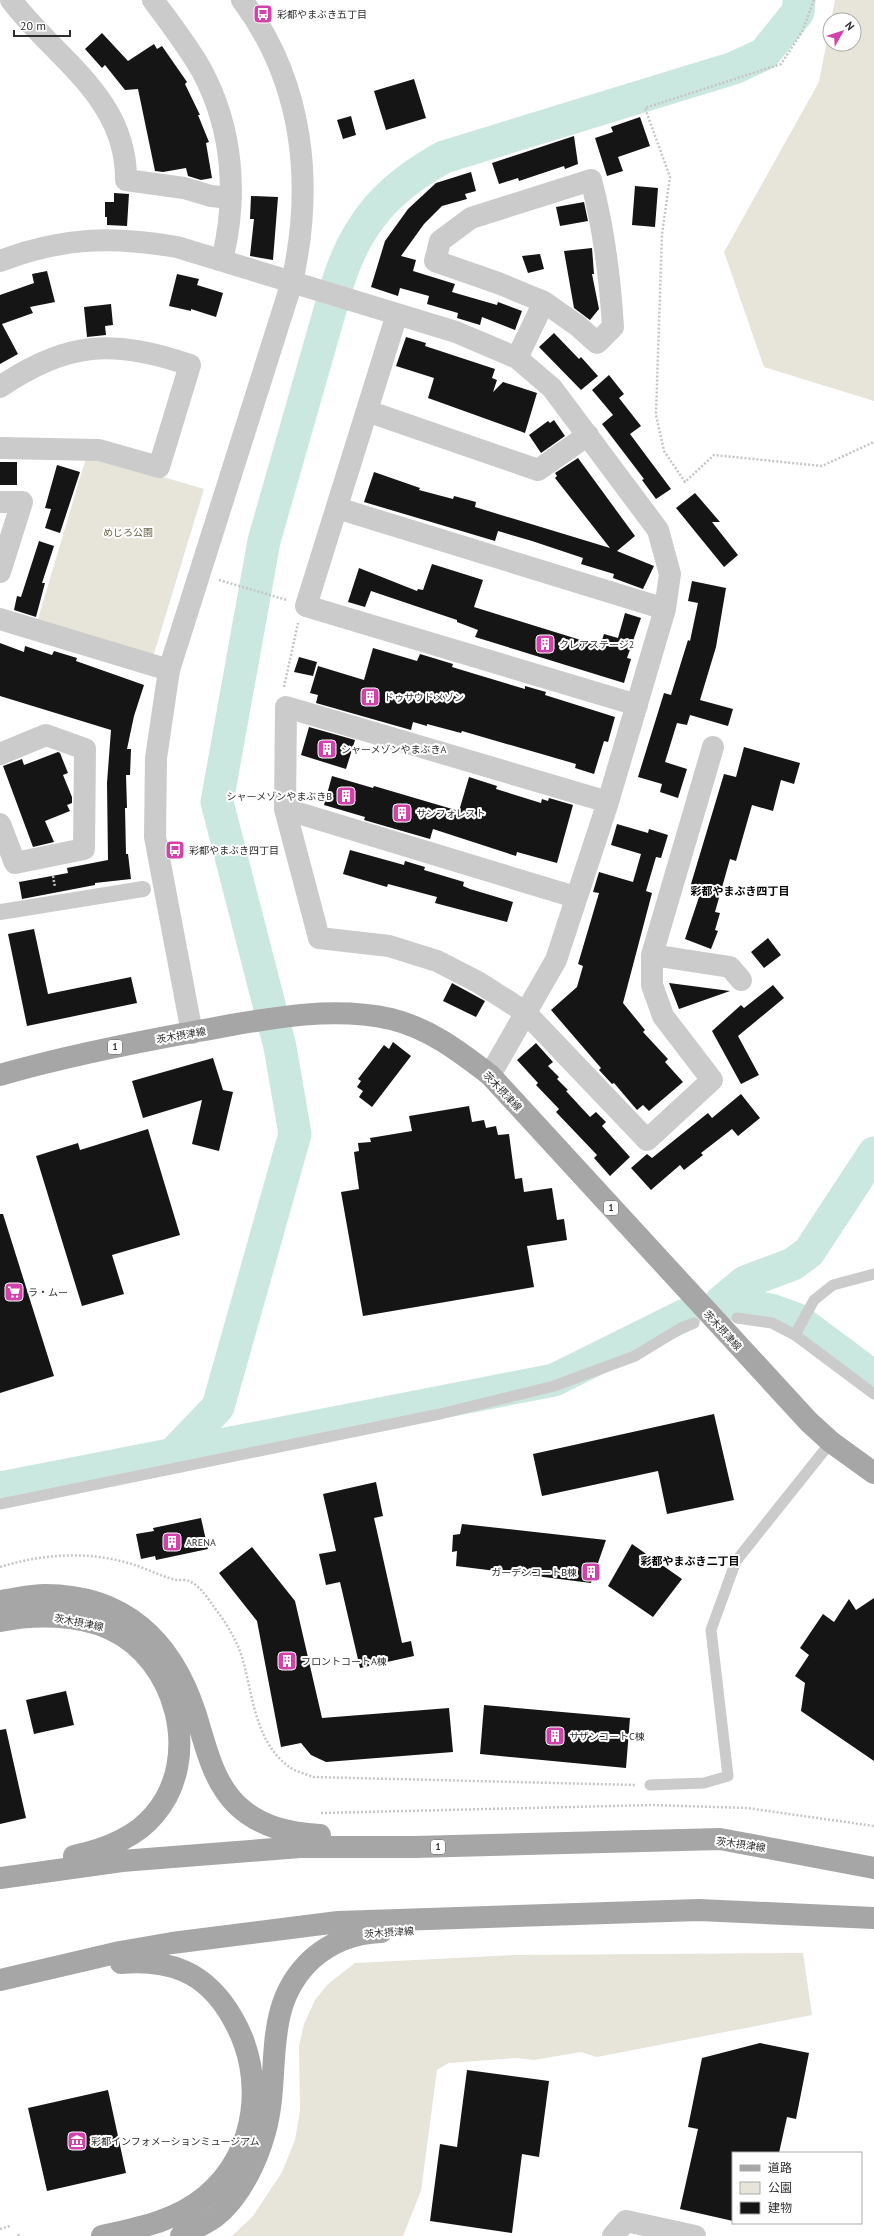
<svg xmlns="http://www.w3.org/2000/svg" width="874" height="2236" font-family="'PT Sans','Noto Sans JP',sans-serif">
	<rect width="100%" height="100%" fill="#fff"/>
	<path fill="#e7e4da" d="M835 0H874V401L764 367 724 252 819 82 830 25V44H854V20H831Z
		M86 458H99L204 489 153 657 37 622Z
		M803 1953 812 2015 597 2057 581 2052 534 2060 516 2058 449 2063 437 2070 421 2191 403 2236H232L253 2216 282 2172 295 2140 300 2111 299 2046 304 2024 315 2000 328 1984 355 1963 514 1955Z"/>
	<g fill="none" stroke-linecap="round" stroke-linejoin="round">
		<path stroke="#cbe8e0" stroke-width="33" d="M721 1302 745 1282 793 1264 809 1252 874 1153
			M721 1302 771 1310 796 1319 874 1377
			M173 1454 218 1407 295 1134 280 1047 217 802 264 541 338 282C357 222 389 187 444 157L734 68 764 54 798 12 799 0
			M0 1488 554 1380 685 1315"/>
	</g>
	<path fill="#151515" d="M102 33 128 61 154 44 157 49 162 46 187 82 185 84 200 115H198L209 142 206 143 212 178 201 180 188 176 186 168 163 172 155 171 138 89 125 90 105 65 102 68 85 49Z
		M414 79 426 118 386 130 374 91Z
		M351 116 356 135 343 139 337 120Z
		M640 117 650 146 618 157 623 171 607 176 595 138 613 132 611 127Z
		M574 136 578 164 565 169 564 166 519 181 518 178 499 184 492 163Z
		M471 172 476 191 465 194 467 199 442 206 424 224 401 256 416 260 413 271 455 284 452 292 497 305 498 302 522 311 515 330 482 317 480 325 457 318 458 313 427 304 429 296 400 288 398 296 371 287 385 241 408 209 436 183Z
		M635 186 658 188 655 227 632 225Z
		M114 193 129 194 127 226 107 225V217H105V202H114Z
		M251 196 278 197 273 260 250 256 254 219H250Z
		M584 202 588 221 560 226 556 207Z
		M592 248 594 274H592L599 309 590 320 574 308 564 251Z
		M540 254 544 269 528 273 522 256Z
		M47 271 55 302 30 307 33 313 2 324 18 354 0 364V295L34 283 32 274Z
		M177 274 199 279 197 285 223 293 216 317 191 309V311L169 306Z
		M111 304 113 325 105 326 106 335 87 337 84 307Z
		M554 333 579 359 581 357 598 376 581 390 539 347Z
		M406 337 426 343 425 346 495 369 492 378 497 380 493 392 503 382 537 393 525 433 428 398 434 378 396 366Z
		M609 375 624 394 619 398 641 426 630 434 671 489 656 499 642 480 644 479 602 424 613 415 592 390Z
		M554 420 565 436 541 453 529 435 548 421 550 423Z
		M578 458 635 536 617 551 654 566 643 589 613 578 614 574 581 564 583 558 532 541 498 531 495 541 364 502 374 472 420 488 419 490 453 499 454 496 476 502 475 507 610 548 555 478 557 476 555 473Z
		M0 462H17V485H0Z
		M57 465 80 472 60 533 45 528 51 509 45 508Z
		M695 493 720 522H712L738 555 724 567 676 508Z
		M39 541 54 546 42 583H45L36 617 14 610 17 596 21 597Z
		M432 564 483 580 474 607 600 646 604 634 618 638 625 613 641 618 627 658 631 659 624 683 475 637 478 630 457 622V620L371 591 365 607 348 602 359 568 417 591 418 589 423 590Z
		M692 581 726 588 716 647 700 700 733 709 728 726 690 715 687 725 677 723 665 762 687 769 678 798 660 792 662 784 638 777 664 693 671 695 688 640 690 641 698 603 688 601Z
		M0 643 24 652 25 646 52 655 54 651 77 658 76 661 144 685 134 716 127 749H131L130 775H126L127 808H125L126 854H128L131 879 95 883V885L22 899 19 882 68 873 67 868 108 860 107 783 111 730 0 696Z
		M373 648 417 661 420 654 453 664 452 667 475 674 525 689V686L546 692 545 695 615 717 608 742 604 741 594 774 575 768 576 764 462 731 461 733 427 724V726L413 722 411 730 316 703 318 695 310 693 318 666 364 680Z
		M299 657 317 662 313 676 294 672Z
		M309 727 355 740 346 769 301 755Z
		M744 747 800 763 794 784 781 780 773 811 752 805 736 861 730 859 715 912 720 913 715 930 718 931 711 949 685 939 702 888 691 884 724 774 736 777Z
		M58 752 60 753 68 773 63 775 72 797V803L67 805 70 811 45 821 54 842 33 847 3 766 22 759 24 765Z
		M332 776 373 788 374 786 459 811 469 777 497 786 496 789 541 803 542 799 548 801 549 798 573 805 557 863 517 852 516 856 433 829 430 839 364 820 365 817 324 805Z
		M617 824 648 833 649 829 668 835 661 858 656 857 646 891 652 893 623 1003 645 1030 643 1032 668 1059 665 1062 683 1082 649 1111 643 1105 637 1110 614 1083 612 1084 599 1070 601 1068 551 1010 577 987 583 966 578 964 599 893 593 892 599 872 633 882 641 854 611 845Z
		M350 850 404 865 405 861 425 867 424 870 464 882 463 886 470 889 513 902 507 922 435 903 437 897 388 884 387 887 343 874Z
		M34 929 48 994 131 977 137 1003 27 1026 8 934Z
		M768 938 781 955 764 968 751 952Z
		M452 983 485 1001 476 1017 443 1001Z
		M669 983 730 991 679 1009Z
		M773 985 784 998 738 1036 759 1075 741 1084 712 1031 741 1005 744 1008Z
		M393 1042 411 1056 372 1107 359 1097 363 1091 357 1087 361 1081 358 1079 384 1045 389 1049Z
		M536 1043 553 1062 548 1066 559 1077 557 1079 568 1090 566 1091 590 1117 596 1112 606 1122 602 1126 630 1157 610 1176 594 1158 597 1155 556 1112 559 1109 536 1085 538 1083 517 1060Z
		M213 1058 223 1090 233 1092 219 1151 192 1144 202 1100 143 1118 132 1081Z
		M741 1094 760 1118 738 1136 732 1129 701 1153 703 1155 684 1170 680 1165 651 1190 631 1168 647 1154 652 1158 708 1113 712 1118Z
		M469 1106 472 1122 484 1120 486 1128 496 1126 498 1135 509 1134 515 1179 522 1178 524 1192 552 1188 557 1220 564 1219 567 1240 527 1246 534 1287 363 1316 341 1192 359 1189 354 1152 359 1151 358 1143 371 1142 370 1138 412 1131 409 1116Z
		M148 1129 180 1235 112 1255 124 1294 82 1306 36 1156 78 1143 80 1150Z
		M0 1214H3L54 1376 0 1393Z
		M714 1414 734 1500 667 1514 658 1471 542 1496 533 1454Z
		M376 1482 383 1516 374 1518 402 1643 411 1641 414 1656 360 1668 340 1582 326 1585 319 1554 336 1551 323 1494Z
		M201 1518 208 1549 156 1560 155 1556 141 1559 136 1534 154 1531 153 1528Z
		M462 1524 606 1540 591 1583 456 1566 457 1551 452 1552 453 1535 460 1534Z
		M632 1544 682 1579 653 1617 608 1586Z
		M252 1547 295 1601 322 1718 449 1708 453 1752 326 1762 311 1755 301 1743 281 1747 257 1621 219 1573Z
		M874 1598V1761L801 1711 805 1683 795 1676 809 1655 800 1648 823 1614 834 1622 849 1599 856 1610Z
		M66 1691 74 1725 34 1734 26 1700Z
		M484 1705 630 1718 626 1768 480 1754Z
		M6 1729 26 1818 0 1824V1730Z
		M760 2043 809 2053 796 2119 787 2117 779 2153H733V2221L680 2209 698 2129 688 2127 702 2058Z
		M467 2070 549 2081 539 2157 522 2154 512 2233 430 2221 440 2144 457 2147Z
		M108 2090 126 2173 47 2191 28 2108Z"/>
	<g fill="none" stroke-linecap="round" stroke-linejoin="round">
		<path stroke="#c5c5c5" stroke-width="2.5" stroke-dasharray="2 2" stroke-linecap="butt" d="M814 0 802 32 781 64 645 108 670 177 662 234 656 415 664 451 685 482 714 455 822 466 874 442
			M219 580 287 600
			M284 687 298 623
			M53 876 55 887
			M0 1567C49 1552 100 1550 148 1570 158 1574 167 1578 177 1580 181 1580 186 1580 189 1581 199 1585 208 1598 214 1607 226 1623 236 1638 242 1657 253 1695 255 1744 291 1768 297 1772 306 1774 313 1777L636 1785
			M321 1813 653 1805 747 1808 874 1826
			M0 2229 10 2226
			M18 2234 19 2236"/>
		<path stroke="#cbcbcb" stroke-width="11" d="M737 1318 772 1323 795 1335 874 1394
			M795 1335 814 1300 833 1285 874 1274
			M0 1504 440 1414 554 1386 635 1356 681 1328 694 1323
			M650 1785 704 1783 728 1776 711 1630 736 1561 831 1442"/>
		<path stroke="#cbcbcb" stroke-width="16" d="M0 912 143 889"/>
		<path stroke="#cbcbcb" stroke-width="22" d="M11 0C56 59 127 98 126 180L184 188 211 196 231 198
			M153 0C170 23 188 46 202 71 233 129 238 197 222 260
			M0 261C62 237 113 236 177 247L456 332 517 358 552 388 658 530 670 574 665 609 608 802 556 960 490 1075
			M397 314 306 606 637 705
			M517 358 544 302 498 283 435 261 440 241 471 218 591 180C604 229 610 277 613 327L597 343 578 326 544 302
			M0 387C67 341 114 339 190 365L159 467 99 450 0 448
			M367 411 538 470 588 435
			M0 502H22L0 572
			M337 508 665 609
			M0 619 169 670
			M0 754 46 735 85 749 84 849 15 863 0 824
			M608 802 286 707 285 809 319 938 389 946 437 961 478 982 525 1012 647 1140 712 1080 663 1016 652 985V955L713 747
			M285 809 575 897
			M652 955 730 967 741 980"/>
		<path stroke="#cbcbcb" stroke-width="22" d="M192 1033 155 837 156 758 169 670 292 282C314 184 304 83 242 0
			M613 2236 626 2221 695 2236"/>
		<path stroke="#a6a6a6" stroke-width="22" d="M0 1075C65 1056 132 1043 198 1031 261 1020 327 1005 391 1019 429 1028 460 1052 490 1075L809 1422 831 1442 874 1473
			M0 1601C15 1599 30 1595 45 1595 124 1595 171 1640 195 1712 205 1743 212 1781 237 1805 260 1827 288 1833 320 1835
			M0 1621C34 1614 78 1614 110 1629 177 1659 203 1759 154 1815 135 1838 102 1850 74 1856
			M0 1878 122 1861 300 1847H415L720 1839 874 1868
			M0 1980 120 1952 172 1943 338 1922 699 1910 874 1918
			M102 2236C139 2228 176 2221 206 2196 258 2152 266 2076 233 2019 222 1999 205 1980 184 1971 163 1962 143 1961 121 1963
			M181 2236C192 2230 205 2224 215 2217 240 2198 257 2161 265 2132 282 2071 260 2007 312 1959 331 1942 356 1933 381 1932"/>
	</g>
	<defs>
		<symbol id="bus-square" viewBox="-11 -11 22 22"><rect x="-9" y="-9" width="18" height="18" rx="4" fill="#d342ac" stroke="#fff"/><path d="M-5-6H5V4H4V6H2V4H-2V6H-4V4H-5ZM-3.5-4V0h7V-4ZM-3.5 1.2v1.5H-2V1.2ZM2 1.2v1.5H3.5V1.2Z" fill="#fff"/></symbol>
		<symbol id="building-square" viewBox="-11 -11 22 22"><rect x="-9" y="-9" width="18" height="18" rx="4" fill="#d342ac" stroke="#fff"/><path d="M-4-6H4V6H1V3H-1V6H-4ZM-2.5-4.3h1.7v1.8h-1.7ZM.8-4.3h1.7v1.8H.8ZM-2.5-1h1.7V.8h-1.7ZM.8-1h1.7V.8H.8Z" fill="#fff"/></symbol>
		<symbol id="supermarket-square" viewBox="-11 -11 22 22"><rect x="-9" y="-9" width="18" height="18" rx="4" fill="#d342ac" stroke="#fff"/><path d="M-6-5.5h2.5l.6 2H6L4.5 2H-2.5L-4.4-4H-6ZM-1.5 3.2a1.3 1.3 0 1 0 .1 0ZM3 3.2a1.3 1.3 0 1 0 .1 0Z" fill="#fff"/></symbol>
		<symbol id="museum-square" viewBox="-11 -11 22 22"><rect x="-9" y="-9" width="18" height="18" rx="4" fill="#d342ac" stroke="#fff"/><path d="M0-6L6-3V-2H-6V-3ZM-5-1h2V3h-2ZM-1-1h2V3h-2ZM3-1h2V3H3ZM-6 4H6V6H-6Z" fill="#fff"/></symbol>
	</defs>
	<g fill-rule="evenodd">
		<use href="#bus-square" x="252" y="3" width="22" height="22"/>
		<use href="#building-square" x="534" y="633" width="22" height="22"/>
		<use href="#building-square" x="359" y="686" width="22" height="22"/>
		<use href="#building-square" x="316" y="738" width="22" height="22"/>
		<use href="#building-square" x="335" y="785" width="22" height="22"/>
		<use href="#building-square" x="391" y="802" width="22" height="22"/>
		<use href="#bus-square" x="164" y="839" width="22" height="22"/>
		<use href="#supermarket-square" x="3" y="1281" width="22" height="22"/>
		<use href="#building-square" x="161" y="1531" width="22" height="22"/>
		<use href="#building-square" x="580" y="1561" width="22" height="22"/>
		<use href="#building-square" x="276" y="1650" width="22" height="22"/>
		<use href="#building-square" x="544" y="1725" width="22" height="22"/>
		<use href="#museum-square" x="66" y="2130" width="22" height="22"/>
	</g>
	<g text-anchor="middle" stroke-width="4" stroke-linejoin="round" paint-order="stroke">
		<g fill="#fff" stroke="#6d6d6d" stroke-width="1">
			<rect x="108" y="1040" width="14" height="14" rx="3"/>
			<rect x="604" y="1201" width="14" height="14" rx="3"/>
			<rect x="431" y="1840" width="14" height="14" rx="3"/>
		</g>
		<g font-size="9" font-weight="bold" fill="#2e2e2e">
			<text x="115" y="1050">1</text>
			<text x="611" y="1211">1</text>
			<text x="438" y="1850">1</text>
		</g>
		<g font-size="10" fill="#2e2e2e" stroke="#fff" text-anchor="start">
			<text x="277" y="18">彩都やまぶき五丁目</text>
			<text x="559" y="648">クレアステージ2</text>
			<text x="384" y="701">ドゥサウドメゾン</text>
			<text x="341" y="753">シャーメゾンやまぶきA</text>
			<text x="332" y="800" text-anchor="end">シャーメゾンやまぶきB</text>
			<text x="416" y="817">サンフォレスト</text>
			<text x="189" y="854">彩都やまぶき四丁目</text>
			<text x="28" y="1296">ラ・ムー</text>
			<text x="186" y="1546">ARENA</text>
			<text x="577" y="1576" text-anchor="end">ガーデンコートB棟</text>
			<text x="301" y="1665">フロントコートA棟</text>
			<text x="569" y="1740">サザンコートC棟</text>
			<text x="91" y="2145">彩都インフォメーションミュージアム</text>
		</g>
		<g font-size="10" fill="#656040" stroke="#fff">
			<text x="128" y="536">めじろ公園</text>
		</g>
		<g font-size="10" fill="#2e2e2e" stroke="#fff">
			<text transform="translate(181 1035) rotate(-10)" y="4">茨木摂津線</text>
			<text transform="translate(503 1091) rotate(46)" y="4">茨木摂津線</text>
			<text transform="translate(723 1330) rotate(47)" y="4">茨木摂津線</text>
			<text transform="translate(79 1622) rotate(11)" y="4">茨木摂津線</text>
			<text transform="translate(741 1844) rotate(8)" y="4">茨木摂津線</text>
			<text transform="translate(389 1932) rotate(-4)" y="4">茨木摂津線</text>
		</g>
		<g font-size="11" font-weight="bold" fill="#000" stroke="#fff">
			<text x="740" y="895">彩都やまぶき四丁目</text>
			<text x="690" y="1565">彩都やまぶき二丁目</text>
		</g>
	</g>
	<rect x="732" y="2152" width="130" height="72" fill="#ffffff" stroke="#ababab"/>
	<rect x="740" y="2165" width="20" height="6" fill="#a6a6a6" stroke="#ababab"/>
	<text x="768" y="2172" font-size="12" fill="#2e2e2e">道路</text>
	<rect x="740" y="2182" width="20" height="12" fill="#e7e4da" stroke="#ababab"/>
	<text x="768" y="2192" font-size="12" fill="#2e2e2e">公園</text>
	<rect x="740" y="2202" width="20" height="12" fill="#151515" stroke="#ababab"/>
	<text x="768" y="2212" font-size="12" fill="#2e2e2e">建物</text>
	<g transform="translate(842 32) rotate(51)"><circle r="19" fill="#ffffff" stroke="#ababab"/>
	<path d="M0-3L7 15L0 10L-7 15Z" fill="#d342ac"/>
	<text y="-6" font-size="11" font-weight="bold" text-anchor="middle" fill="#2e2e2e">N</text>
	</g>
	<path d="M14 30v6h56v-6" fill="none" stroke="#2e2e2e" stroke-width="2"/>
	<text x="20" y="30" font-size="12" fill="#2e2e2e" stroke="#ffffff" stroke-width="3" paint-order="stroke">20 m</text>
</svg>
